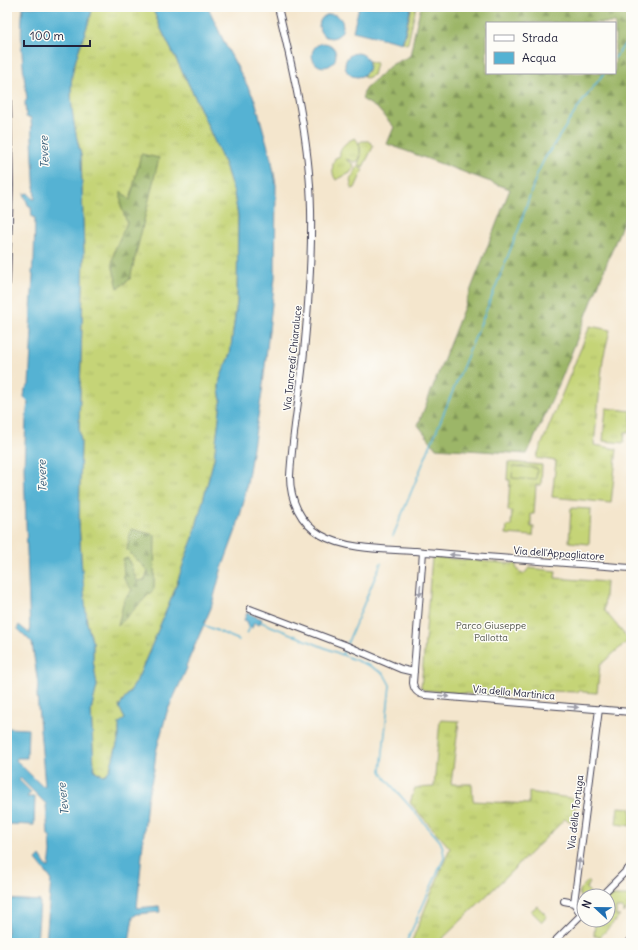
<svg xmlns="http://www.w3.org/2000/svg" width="638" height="950" font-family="Delius,sans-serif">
	<defs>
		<pattern id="grass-tufts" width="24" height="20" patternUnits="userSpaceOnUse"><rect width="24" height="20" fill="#c5d477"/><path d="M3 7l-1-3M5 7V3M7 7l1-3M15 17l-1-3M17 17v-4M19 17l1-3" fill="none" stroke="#a9b668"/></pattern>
		<pattern id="forest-firs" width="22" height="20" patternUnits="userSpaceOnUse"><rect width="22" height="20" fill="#9cb668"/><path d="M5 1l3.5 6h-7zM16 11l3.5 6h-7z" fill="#7f9457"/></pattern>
	</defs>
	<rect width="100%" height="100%" fill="#fdfcf7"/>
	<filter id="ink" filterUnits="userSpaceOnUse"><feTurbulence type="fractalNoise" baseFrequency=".025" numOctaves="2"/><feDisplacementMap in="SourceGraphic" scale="8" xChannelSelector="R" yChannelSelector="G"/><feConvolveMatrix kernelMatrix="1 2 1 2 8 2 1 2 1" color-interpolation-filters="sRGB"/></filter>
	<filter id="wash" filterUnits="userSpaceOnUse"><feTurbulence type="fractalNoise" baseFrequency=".012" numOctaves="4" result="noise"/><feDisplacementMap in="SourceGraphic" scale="16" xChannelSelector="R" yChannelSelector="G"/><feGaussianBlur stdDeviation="0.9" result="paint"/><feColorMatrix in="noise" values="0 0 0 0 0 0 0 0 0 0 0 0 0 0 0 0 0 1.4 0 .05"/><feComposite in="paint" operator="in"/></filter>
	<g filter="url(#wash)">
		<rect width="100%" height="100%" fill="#f4e6cd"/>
		<path fill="url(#grass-tufts)" stroke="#747b59" d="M93 7H152L161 29 195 97 225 165 234 193 238 216 237 302 230 354 220 379 219 388 221 402 214 459 193 538 186 556 174 592 141 671 135 684 119 706 125 719 119 728V737L110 770 106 774 103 775 95 771 94 767 91 710 97 686 93 660V642L92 641 87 623 83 591 79 521 81 442 79 427 84 254 81 155C74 130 67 91 74 66 79 46 88 27 93 7Z
			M412 7H416L408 43 407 44 403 43Z
			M369 61 376 63V64L373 75 367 78 363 77 368 70Z
			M355 138C361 144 361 152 359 160L355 162 346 159 353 164 354 167 350 173 336 180C331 173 332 165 335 158L340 156C338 148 347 141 355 138Z
			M369 141 373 145V147L363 167 358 164 361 156 359 143 362 141Z
			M358 166 363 170 355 188 352 189 350 180Z
			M590 326 610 330 603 359 594 445 617 449 611 503 552 497 556 461 536 458Z
			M606 408 631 411V432H625L624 443 603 441Z
			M508 462 542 465 541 485H536L534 514H531V527H534L533 536 506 534 507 526H511L512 511H508L510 480H507Z
			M571 508 591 509 589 544 569 542Z
			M432 557 516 564V567L521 574 525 573 529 568 556 571 555 578 606 582 604 610 629 640 600 665 597 693 583 692 580 690 577 692 547 691 546 697 516 695 515 693 512 692 508 694H505L504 697 424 690 421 688Z
			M440 720 459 721 451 784H472L473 801 529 804V792L576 799 573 822 564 819 557 827 438 943H411L450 848 410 803 415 788 434 787Z
			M618 807 631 808V826L616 824Z
			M588 881 590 883 586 888 593 896H584L583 901 579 894V890Z
			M608 896H631V905L623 913V908H616V916H620L600 937 594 936 595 921 588 920H608Z"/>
		<path fill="url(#forest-firs)" stroke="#5f6c52" fill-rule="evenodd" d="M421 7H631V202L560 382 527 454 436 448 418 425 510 189 387 144 394 127 378 109 362 99 365 89 391 65 410 56 417 21ZM487 23H615V73H487Z
			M141 154 159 158 130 279 118 288 112 264 115 249 127 223 121 206V191L130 200Z
			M131 529 155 535 154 589 118 626 124 600 132 590 124 579 123 559 128 558 137 581 145 580 148 571 127 550Z"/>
		<path fill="#c5d477" stroke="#747b59" d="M513 466 537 468 536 480 512 478Z
			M537 906 547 916 542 922 531 911Z"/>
		<path fill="#54b2d3" stroke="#3b6a87" d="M23 7H93C88 27 79 46 74 66 67 91 74 130 81 155L84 254 79 427 81 442 79 521 81 559 87 623 92 641H93V660L97 686 91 710 94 767 95 771 103 775 106 774 110 769 119 737V723L125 719 119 707 135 684 141 671 174 592 186 556 193 538 214 459 221 402 219 388 220 379 230 354 237 302 238 216 234 193 225 165 195 97 161 29 152 7H208L225 44 255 100 272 162 276 185 275 277 262 393 244 501 236 530 221 571 211 608 186 666 187 668 167 712 156 752 154 770 147 800 137 908 159 906 160 912 137 914 133 917 129 943H46L51 879 36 860 40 856 47 867H49L51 852 50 837 48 835 46 804 20 778 19 780 31 792 27 797H35L34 825 7 824V728L28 729 27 758H17L16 760 41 785 45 786 37 695 38 684 32 643 18 629V627L19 625 30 634 24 468 26 419 28 402 24 398 25 389 29 385 32 330 30 329 33 275 32 274 33 262 34 261 35 218 32 217 31 207 28 205 24 194 28 193 33 199H35L31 118 26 117 25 102 27 99C23 69 19 38 23 7Z
			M359 7H411L402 43 353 31Z
			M319 26a12 12 0 1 1 24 0a12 12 0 1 1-24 0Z
			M312 55a12 12 0 1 1 24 0a12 12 0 1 1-24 0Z
			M345 65a12 12 0 1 1 24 0a12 12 0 1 1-24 0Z
			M247 613 262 619 259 625 254 623 252 628 247 626 248 622 244 620Z
			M7 899 40 901 37 943H7Z"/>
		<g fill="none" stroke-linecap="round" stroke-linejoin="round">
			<path stroke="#54b2d3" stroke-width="1.5" d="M615 58 631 35
				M393 536 490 301 519 228 537 174 545 158 579 106 604 73
				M261 622 370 666 384 674 390 685 381 771 385 778 440 841 443 848 444 858 406 943
				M203 625 218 631
				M220 632 239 640
				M247 634 250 627
				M347 644 381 563
				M342 655 345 648"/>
		</g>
	</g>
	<g filter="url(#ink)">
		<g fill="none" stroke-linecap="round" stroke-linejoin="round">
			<defs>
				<path id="minor" d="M278 7C294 74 310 142 311 210 312 261 308 312 303 362 299 400 292 438 290 476 290 500 300 523 321 535 347 550 386 549 416 551 488 558 559 562 631 568
					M7 65 10 185 7 283
					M423 552 413 683C414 690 418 694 425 695L631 712
					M250 609 345 645 401 669 414 672
					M601 896 631 866
					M564 901 574 903
					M581 915 574 903 599 709
					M553 943 583 913
					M628 943 631 940"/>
			</defs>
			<use href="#minor" stroke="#423f51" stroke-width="8"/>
			<use href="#minor" stroke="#fff" stroke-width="6"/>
		</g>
		<defs><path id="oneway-solid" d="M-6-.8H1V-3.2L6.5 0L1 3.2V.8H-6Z"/></defs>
		<g fill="#9c9ca7">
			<use href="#oneway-solid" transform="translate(455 555) rotate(-175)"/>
			<use href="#oneway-solid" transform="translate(420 591) rotate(94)"/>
			<use href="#oneway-solid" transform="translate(444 696) rotate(5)"/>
			<use href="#oneway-solid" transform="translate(573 707) rotate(5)"/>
			<use href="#oneway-solid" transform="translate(579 864) rotate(-83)"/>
		</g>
	</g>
	<g text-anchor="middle" stroke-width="3" stroke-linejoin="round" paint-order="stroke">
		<g font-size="10" fill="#22223b" stroke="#fdfcf7">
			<text transform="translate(292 358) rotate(-84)" y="4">Via Tancredi Chiaraluce</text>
			<text transform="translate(559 553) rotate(4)" y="4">Via dell'Appagliatore</text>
			<text transform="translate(514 692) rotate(5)" y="4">Via della Martinica</text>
			<text transform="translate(575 812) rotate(-83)" y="4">Via della Tortuga</text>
		</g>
		<g font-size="10" fill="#53574d" stroke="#fdfcf7">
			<text x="491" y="629">Parco Giuseppe<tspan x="491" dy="12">Pallotta</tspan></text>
		</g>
		<g font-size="11" font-style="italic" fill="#365c78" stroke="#fdfcf7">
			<text transform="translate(44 152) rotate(-92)" y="4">Tevere</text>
			<text transform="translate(42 476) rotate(-92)" y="4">Tevere</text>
			<text transform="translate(63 799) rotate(-96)" y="4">Tevere</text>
		</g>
	</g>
	<rect width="638" height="950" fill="none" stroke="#fdfcf7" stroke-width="24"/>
	<rect x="486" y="22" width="130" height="52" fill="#fdfcf7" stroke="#a5a5ac"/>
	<rect x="494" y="35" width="20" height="6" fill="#ffffff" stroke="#a5a5ac"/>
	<text x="522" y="42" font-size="12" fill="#22223b">Strada</text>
	<rect x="494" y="52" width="20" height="12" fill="#54b2d3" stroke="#a5a5ac"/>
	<text x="522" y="62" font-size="12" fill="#22223b">Acqua</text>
	<g transform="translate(596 908) rotate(292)"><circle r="19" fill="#fdfcf7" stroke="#a5a5ac"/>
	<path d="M0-3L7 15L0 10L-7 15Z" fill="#1f6fb2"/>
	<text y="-6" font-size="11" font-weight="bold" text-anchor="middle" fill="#22223b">N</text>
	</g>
	<path d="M24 40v6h66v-6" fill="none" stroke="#22223b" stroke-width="2"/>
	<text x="30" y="40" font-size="12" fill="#22223b" stroke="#fdfcf7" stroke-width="3" paint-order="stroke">100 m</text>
</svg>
